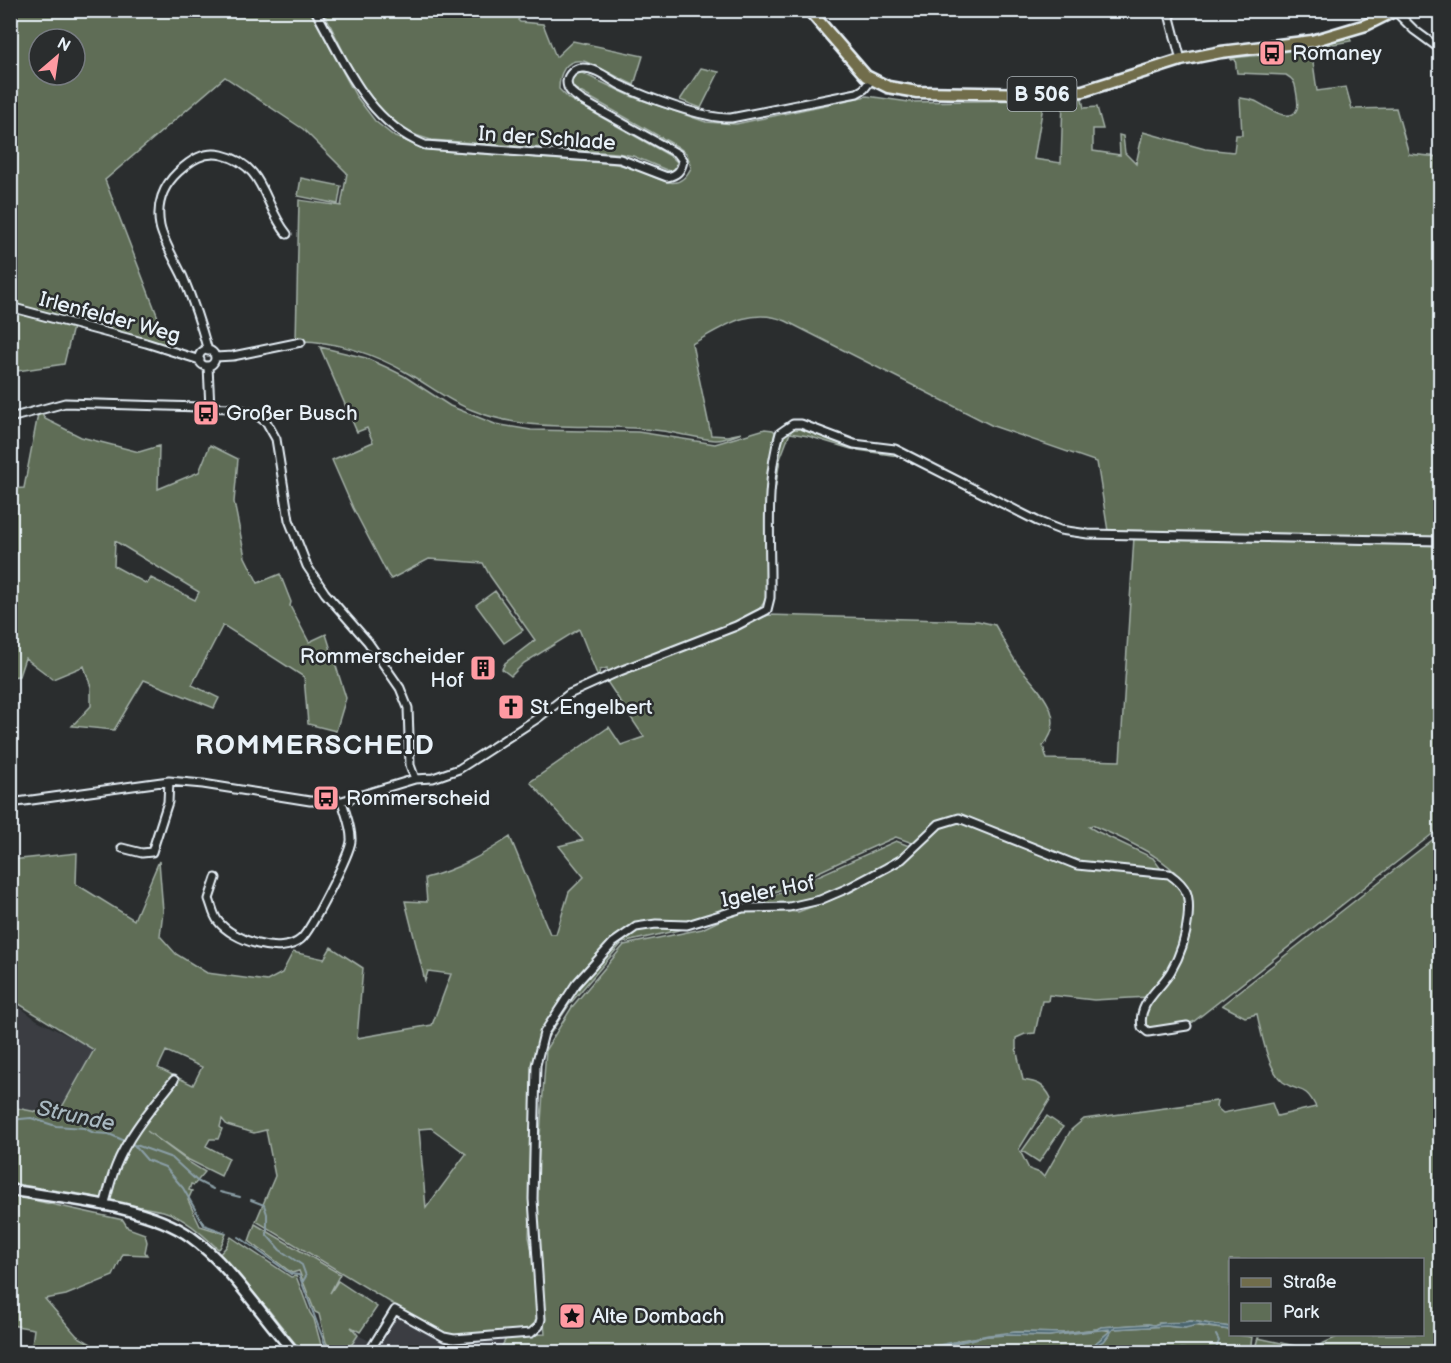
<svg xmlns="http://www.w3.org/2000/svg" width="1451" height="1363" font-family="'Balsamiq Sans',sans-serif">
	<rect width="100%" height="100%" fill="#2a2d2e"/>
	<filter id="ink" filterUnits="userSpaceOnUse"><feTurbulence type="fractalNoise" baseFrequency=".0167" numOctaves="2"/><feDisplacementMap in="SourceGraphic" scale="12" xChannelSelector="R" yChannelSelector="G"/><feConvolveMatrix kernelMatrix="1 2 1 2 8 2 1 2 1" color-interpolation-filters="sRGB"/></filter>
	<g filter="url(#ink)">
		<path fill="#3a3e43" d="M11 1001 37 1020 95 1050 57 1116 11 1107Z
			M393 1307 445 1339 508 1337 499 1350 512 1352H347L358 1335 371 1342Z"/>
		<path fill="#5e6d56" stroke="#a3afa7" stroke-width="1.5" fill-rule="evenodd" d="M11 11H310L356 96 375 121 395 137 430 150 616 164C626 166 635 168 645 173 663 181 679 192 691 168L687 154 678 147 575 89 571 86 573 76 577 73H582L633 97 706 122 736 124 867 96 909 102 1044 100 1034 159 1061 163 1063 99 1081 95 1084 108 1097 107 1103 129H1093V151L1120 155 1119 135 1123 136 1125 153 1136 164 1143 132 1205 149 1234 152 1236 135H1242L1240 98C1245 99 1250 99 1255 101 1263 104 1290 126 1297 109 1299 105 1297 96 1296 90 1295 82 1293 79 1286 75L1237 73 1235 59 1231 60V58L1273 54 1350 38 1351 41 1311 48 1317 91 1346 87 1352 109 1396 108 1409 154 1440 157V539L1108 531 1097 462 993 426 786 321C750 306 723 327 692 344L711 435 727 436 742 433C734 436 725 440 716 440 706 440 694 436 684 435 671 432 657 430 644 429 586 423 527 433 472 410 448 401 430 386 409 374 375 354 334 340 296 341L299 200 341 206 347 173 303 129 225 77 105 180 169 346 11 304ZM39 39H75V75H39Z
			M323 11H527L518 20 520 22 543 24 556 57 573 41 643 56 634 85C624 81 591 62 583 61 565 58 559 75 559 89L569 99 672 157 677 162 674 171H669L633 156 617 153 431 140C416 136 401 130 389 119 360 93 341 45 323 11Z
			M701 68 719 72 701 108 680 100Z
			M301 178 341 186 338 204 298 196Z
			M10 311 73 327 64 364 11 372Z
			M320 347 366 358 386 367 404 376 450 406 495 424 531 430 638 432 715 444 765 429 773 430 775 432C764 484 768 539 768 592 764 611 750 616 733 624L608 673 607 668 600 670 598 677 579 629 524 663 511 676 502 669 505 663 535 640 490 576 483 563 429 559 391 579 388 575 353 508 332 460 373 442 367 428 357 432Z
			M41 413 45 419 81 437 139 452 159 446 158 489 199 472 210 445 238 459 234 502 245 557 258 583 280 574 291 602 290 606 309 642 326 634 346 698 336 731 308 724 304 677 223 625 192 685 219 698 214 708 144 680 114 730 72 726 91 706V687L84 666 53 679 25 658 19 676 11 677V489L24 488 38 414ZM115 541 199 592 195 600 151 578 147 584 114 566Z
			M796 427 843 444 895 452 905 457 851 449 808 436 790 433 780 459 775 491C771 472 774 432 796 427Z
			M1134 537 1268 540 1275 542 1286 540 1440 543V828L1193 1022 1183 1025 1149 1029 1144 1025 1145 1011 1177 964 1190 896C1181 861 1122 839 1092 825L1089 827 1096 831 1153 858 1164 873 1089 866 1056 856 968 818C945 810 930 830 915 844L896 837C831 864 769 899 702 920 678 928 652 913 630 927 609 940 595 963 580 982L621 939 641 926 701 925 622 943 569 1005 533 1060V1147L529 1237 536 1268 540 1319 533 1331 446 1336 256 1221 275 1176 266 1130 254 1133 227 1125 222 1119 220 1127 222 1129 218 1139H210L206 1146 229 1158 221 1176 185 1158 147 1131 190 1163 205 1172 194 1185 191 1184 189 1190 192 1191 188 1200 200 1226 226 1234 220 1248 218 1249C202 1234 184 1217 163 1211L11 1183V1107L57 1116 94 1050 11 999V860L77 853 76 884 134 920 159 861 163 911 160 936 176 954 207 973 267 981 282 973 293 952 324 959 331 947 363 968 357 1038 432 1025 451 974 428 971 425 981 405 901 427 902 425 878C457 870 483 855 510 837L550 934H556L569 892 584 877 559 846 583 840 530 782 609 727 621 745 644 737 606 680 751 620 769 615 978 621 995 625C1002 637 1008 650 1016 662 1033 686 1071 714 1043 746L1047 759 1120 761ZM166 1051 202 1067 193 1085 158 1068ZM431 1128 466 1154 426 1208 419 1129Z
			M495 591 523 630 504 643 476 605Z
			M960 821 1093 870 1168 877C1201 892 1183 941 1171 966 1165 977 1155 987 1148 997L1094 1000 1049 995 1048 1001H1042L1035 1033 1025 1034 1016 1038V1048L1023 1080C1037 1082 1044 1084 1051 1098L1019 1149 1029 1169 1040 1173 1044 1177 1071 1130 1084 1119 1217 1101 1216 1107 1223 1113 1272 1103 1277 1116 1316 1107C1304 1083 1299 1094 1283 1082 1268 1070 1261 1032 1257 1014L1245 1017 1222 1005 1440 834V1352L1307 1351 1341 1335 1422 1334V1260H1230V1327L1191 1321 1178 1324 1159 1323 1154 1325 1148 1324 1101 1327 1097 1329 1063 1333 1016 1332 960 1340 944 1346 920 1349 887 1348 829 1352H512L499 1351 507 1337 462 1344 449 1339 545 1334 539 1267 536 1194 546 1049 572 1007 624 945 702 929 744 909 798 912 851 892 898 866 940 827Z
			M896 841 912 847C890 870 828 897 797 905 785 908 768 905 755 904Z
			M1047 1116 1063 1127 1039 1162 1022 1151Z
			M10 1195 123 1220 128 1228 145 1234 147 1242 145 1252 147 1255 123 1254 113 1276 66 1295 45 1299 77 1336 105 1352H31L34 1329 11 1325Z
			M255 1224 340 1274 330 1293 338 1281 377 1307 360 1332 351 1327 358 1335 347 1352H332L326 1342 319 1314 315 1312 299 1271 292 1273 249 1241Z
			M231 1237 291 1277 296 1276 310 1313 314 1319 321 1345 325 1352H304L298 1347 267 1308 217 1257 226 1247Z
			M1191 1325 1230 1330V1334L1252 1337 1250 1352H1090L1093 1347 1105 1340 1113 1329 1166 1326 1185 1328Z
			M1101 1329 1110 1331 1085 1352H862L921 1351 987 1336 1007 1335 1049 1336Z
			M1258 1338 1295 1346 1304 1352H1251L1255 1348Z"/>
		<path fill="#4b666f" stroke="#8a9ea6" stroke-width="1.5" d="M1191 1321 1230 1327V1330L1198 1325 1185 1328 1166 1326 1113 1329 1105 1340 1093 1347 1090 1352H1085L1110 1331 1109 1329 1049 1336 1007 1335 987 1336 921 1351 829 1352 887 1348 920 1349 988 1335 1016 1332 1063 1333 1097 1329 1101 1327 1148 1324 1154 1325C1163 1321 1178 1324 1191 1321Z"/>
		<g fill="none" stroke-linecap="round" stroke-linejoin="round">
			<path stroke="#8a9ea6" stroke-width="2" d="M10 1120 31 1118 56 1126 84 1128 94 1133 109 1134 134 1145 147 1160 165 1167 183 1188 204 1225 226 1233
				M136 1145 172 1158 197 1181 213 1189
				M220 1192 240 1197
				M251 1200 264 1205 267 1214V1235L280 1250 302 1265 306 1276 302 1283
				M239 1237 291 1274 299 1275 328 1352
				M1097 1344 1110 1352
				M1175 1352 1182 1349 1194 1352
				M1199 1352 1216 1349 1219 1341 1216 1335"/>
			<defs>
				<path id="street" d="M315 10C344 61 367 122 425 145L620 159 667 177C677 175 681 171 683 161L678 154 581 100C575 95 567 91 567 82 568 74 575 68 582 68 595 67 609 79 620 85 645 97 704 119 731 118L857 93 864 89 871 80
					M1168 10 1181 60
					M592 11 593 10
					M1395 11 1414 30 1440 49
					M10 307 146 343 200 360
					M199 358a8 8 0 1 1 16 0a8 8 0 1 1-16 0Z
					M208 351C201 325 193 301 183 277 176 262 163 241 160 226 156 205 163 186 178 172 191 160 204 151 222 155 266 165 263 205 287 234
					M215 357 233 356 301 342
					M208 366 210 408
					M10 418 65 403 233 408 254 413 267 423 276 439 289 520 307 566 325 593 368 642 400 688 408 708 410 765 415 779
					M10 803 169 781 203 784 310 801H342L415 779 433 778 459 769 538 718 569 694 620 671 736 626 767 610 770 598C771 544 764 485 780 433L793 424H801L854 444 895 449 1037 521 1060 530 1088 534 1440 541
					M122 848 142 853 152 852 168 802 169 781
					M216 878 209 899C212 906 213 915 218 921 232 940 281 957 301 939 311 930 350 854 351 841 352 828 345 813 342 801
					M104 1206C108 1193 111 1178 116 1166 129 1133 153 1107 174 1080
					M369 1352 395 1310 444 1337 454 1339 531 1333 539 1326 541 1319 533 1199 536 1065 544 1033 576 984 613 943 636 927 656 924 687 925 743 908 789 907 820 900 848 888 886 868 902 859 939 824 959 818 1077 865 1169 874C1188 887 1190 896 1188 918 1186 937 1181 954 1171 971 1160 990 1137 1003 1142 1027L1148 1032 1187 1026"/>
				<path id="secondary" d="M10 1190C64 1199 147 1205 191 1237 229 1264 263 1317 294 1352"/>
				<path id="primary" d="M809 10 866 76 888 87 917 92 1044 94 1083 91 1181 60 1221 52 1312 41 1366 25 1396 10"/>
			</defs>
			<use href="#street" stroke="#e8f1f8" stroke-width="11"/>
			<use href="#secondary" stroke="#e8f1f8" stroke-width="14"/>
			<use href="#primary" stroke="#e8f1f8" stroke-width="15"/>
			<use href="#street" stroke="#2a2d2e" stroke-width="7"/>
			<use href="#secondary" stroke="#2a2d2e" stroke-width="9"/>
			<use href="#primary" stroke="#716d4b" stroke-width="10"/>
		</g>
	</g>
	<defs>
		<symbol id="bus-square" viewBox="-11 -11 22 22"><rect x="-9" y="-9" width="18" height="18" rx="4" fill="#ff9aa2" stroke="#2a2d2e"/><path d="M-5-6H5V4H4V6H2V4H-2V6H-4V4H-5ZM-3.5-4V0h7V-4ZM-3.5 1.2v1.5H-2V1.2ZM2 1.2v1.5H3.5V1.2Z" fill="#111"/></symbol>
		<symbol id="building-square" viewBox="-11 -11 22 22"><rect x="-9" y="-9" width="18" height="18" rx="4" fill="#ff9aa2" stroke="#2a2d2e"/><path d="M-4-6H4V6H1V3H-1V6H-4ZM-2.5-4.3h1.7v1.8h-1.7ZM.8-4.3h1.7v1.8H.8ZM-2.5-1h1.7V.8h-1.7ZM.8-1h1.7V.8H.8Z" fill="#111"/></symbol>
		<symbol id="church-square" viewBox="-11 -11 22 22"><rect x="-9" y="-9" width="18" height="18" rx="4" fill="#ff9aa2" stroke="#2a2d2e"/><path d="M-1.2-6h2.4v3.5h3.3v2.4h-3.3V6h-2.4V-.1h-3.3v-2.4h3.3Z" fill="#111"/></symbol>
		<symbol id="sight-square" viewBox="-11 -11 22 22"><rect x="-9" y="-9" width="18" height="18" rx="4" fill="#ff9aa2" stroke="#2a2d2e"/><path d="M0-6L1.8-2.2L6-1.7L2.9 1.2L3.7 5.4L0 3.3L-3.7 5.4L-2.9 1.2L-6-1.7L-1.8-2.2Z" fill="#111"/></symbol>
	</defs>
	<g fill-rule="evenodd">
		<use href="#bus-square" x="1257" y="38" width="30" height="30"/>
		<use href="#bus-square" x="191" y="398" width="30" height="30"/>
		<use href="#building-square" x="468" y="653" width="30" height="30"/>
		<use href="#church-square" x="496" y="692" width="30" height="30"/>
		<use href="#bus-square" x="311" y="783" width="30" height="30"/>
		<use href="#sight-square" x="557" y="1301" width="30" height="30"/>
	</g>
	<g text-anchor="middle" stroke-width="5" stroke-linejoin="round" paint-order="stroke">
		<rect fill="#2a2d2e" stroke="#afb6bb" stroke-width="1.5" x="1007.5" y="77" width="69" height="34" rx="4.5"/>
		<g font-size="20" font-weight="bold" fill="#e8f1f8">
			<text x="1042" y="101">B 506</text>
		</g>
		<g font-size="21" fill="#e8f1f8" stroke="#2a2d2e" text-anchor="start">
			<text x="1292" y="60">Romaney</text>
			<text x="226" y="420">Großer Busch</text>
			<text x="464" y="663" text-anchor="end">Rommerscheider<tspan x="464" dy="24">Hof</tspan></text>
			<text x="530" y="714">St. Engelbert</text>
			<text x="346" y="805">Rommerscheid</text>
			<text x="592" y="1323">Alte Dombach</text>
		</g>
		<g font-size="21" fill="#e8f1f8" stroke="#2a2d2e">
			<text transform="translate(547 138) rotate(4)" y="7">In der Schlade</text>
			<text transform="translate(110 317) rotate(15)" y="7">Irlenfelder Weg</text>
			<text transform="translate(768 891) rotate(-11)" y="7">Igeler Hof</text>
		</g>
		<g font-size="22" font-style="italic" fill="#a9b9c1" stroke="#2a2d2e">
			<text transform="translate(76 1115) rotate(12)" y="8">Strunde</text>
		</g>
		<g font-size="27" font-weight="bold" letter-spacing="1.5" fill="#e8f1f8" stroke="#2a2d2e">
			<text x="315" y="754">ROMMERSCHEID</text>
		</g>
	</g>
	<rect width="1451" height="1363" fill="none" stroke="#2a2d2e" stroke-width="36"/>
	<rect x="18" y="18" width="1415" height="1327" fill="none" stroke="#e8f1f8" stroke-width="2" filter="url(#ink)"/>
	<rect x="1229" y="1258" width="195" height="78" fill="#2a2d2e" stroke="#767b7f" stroke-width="1.5"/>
	<rect x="1241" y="1278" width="30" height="9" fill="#716d4b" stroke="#767b7f" stroke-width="1.5"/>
	<text x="1283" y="1288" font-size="18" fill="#e8f1f8">Straße</text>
	<rect x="1241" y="1303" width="30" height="18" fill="#5e6d56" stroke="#767b7f" stroke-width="1.5"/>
	<text x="1283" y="1318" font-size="18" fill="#e8f1f8">Park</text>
	<g transform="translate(57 57) rotate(29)"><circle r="28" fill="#2a2d2e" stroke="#767b7f" stroke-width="1.5"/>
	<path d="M0-4.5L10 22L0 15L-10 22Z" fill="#ff9aa2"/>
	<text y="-9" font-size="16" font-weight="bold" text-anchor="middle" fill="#e8f1f8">N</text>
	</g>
</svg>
